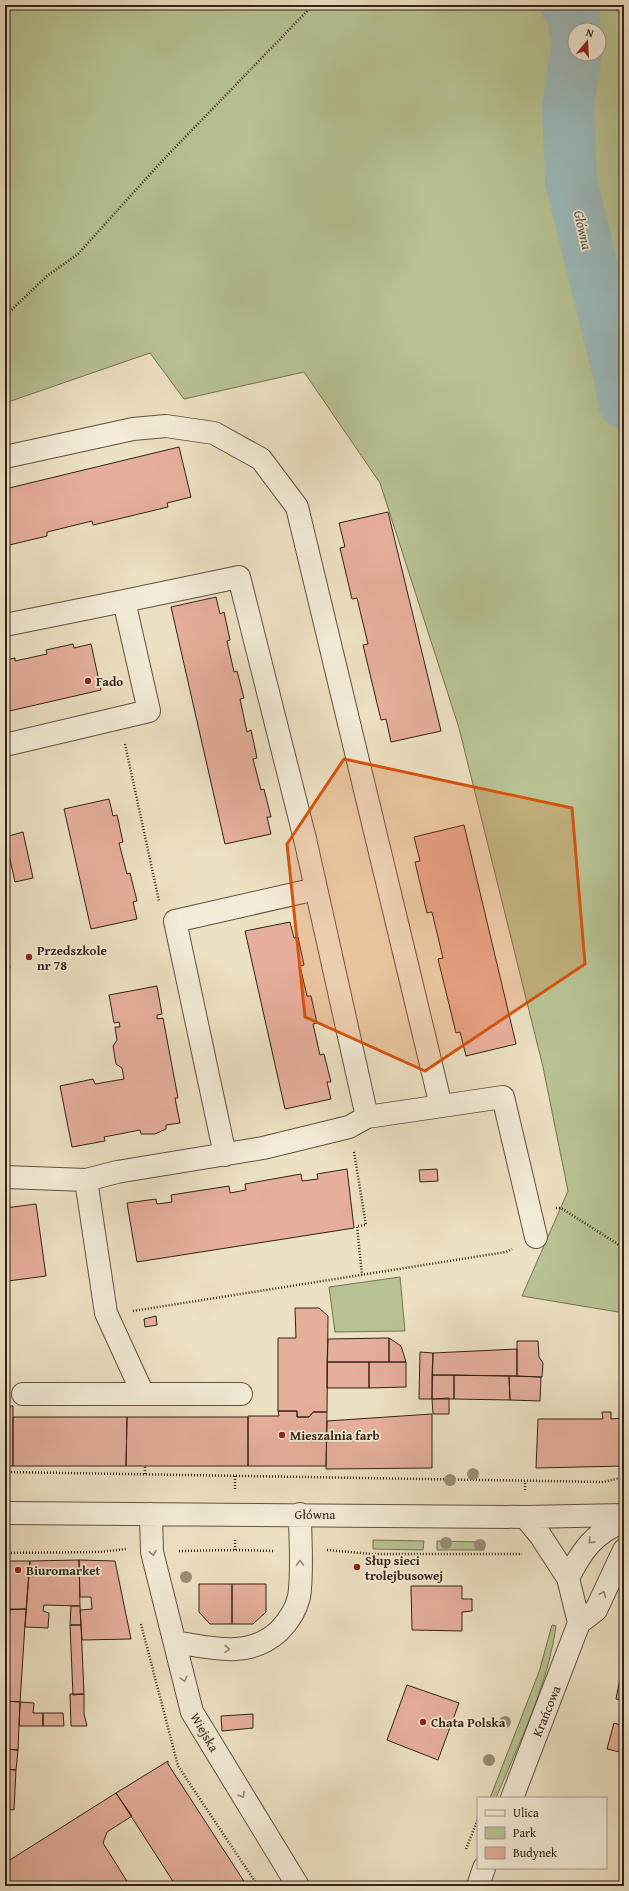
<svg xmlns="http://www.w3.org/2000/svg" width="629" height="1891" font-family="'Gentium Book Plus',serif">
	<rect width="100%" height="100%" fill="#ede1c3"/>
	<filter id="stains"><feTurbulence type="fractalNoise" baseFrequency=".005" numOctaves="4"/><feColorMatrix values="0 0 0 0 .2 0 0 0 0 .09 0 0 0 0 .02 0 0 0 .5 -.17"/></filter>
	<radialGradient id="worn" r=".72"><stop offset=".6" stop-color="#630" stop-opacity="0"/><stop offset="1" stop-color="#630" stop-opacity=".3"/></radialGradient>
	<path fill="#b8c394" stroke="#767355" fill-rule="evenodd" d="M5 5H610L624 17V1313L522 1296 568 1191 543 1067 459 728 380 483 304 372 184 399 150 353 5 403ZM575 30H599V54H575Z
		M400 1277 405 1331 335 1332 329 1287Z
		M373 1540 424 1541 423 1550 373 1549Z
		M437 1541 484 1542V1550H437Z
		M552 1625 556 1626C548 1685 519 1743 496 1798H490L539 1672Z"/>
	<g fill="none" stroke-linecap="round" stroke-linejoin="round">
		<path stroke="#9dbbbc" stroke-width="52" d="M566 5 573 11 575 30
			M576 54 568 105 571 181 620 379 624 403"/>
	</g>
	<path fill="#e6af9c" stroke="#352316" d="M179 447 191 497 167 503 168 507 93 525 92 521 47 532V536L5 546V489Z
		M388 512 441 731 391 742 386 719 381 720 363 645 368 644 357 598 352 599 340 548 345 547 339 523Z
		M216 597 220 614 224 612 230 640 227 641 234 672 237 671 244 698 240 699 247 732 251 730 257 758 253 759 261 790 264 789 271 817H267L271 834 225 844 171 607Z
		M73 644 74 648 91 644 101 690 5 712V660L15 658V661L47 654 46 650Z
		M109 799 113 816 117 815 123 842 119 843 127 874 130 873 137 901 133 902 137 919 91 929 64 809Z
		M464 825 516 1044 466 1056 460 1032 456 1033 438 959 443 958 432 912 427 913 415 862 420 861 414 837Z
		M23 832 33 878 15 882 5 837Z
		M290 922 294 938 298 937 304 965 300 966 307 996H311L317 1023 313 1024 320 1055 324 1054 331 1082H327L331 1099 285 1109 245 931Z
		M5 942 10 968 5 969Z
		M157 986 162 1014 157 1015V1019L163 1018 178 1098H175L180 1123 166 1125V1129L155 1134H141L140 1130 104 1137 105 1141 72 1147 60 1086 93 1079 95 1084 124 1079 122 1068 116 1064 113 1046 117 1040 115 1027H120L119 1022 114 1023 109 995Z
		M347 1169 354 1228 137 1262 127 1203 156 1199 157 1204 172 1202 171 1195 229 1186 230 1193 246 1190 245 1184 301 1174 302 1181 318 1179 317 1174Z
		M437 1169 438 1181 420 1182 419 1170Z
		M36 1204 46 1276 8 1281 5 1259V1208Z
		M295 1308H319L328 1316 327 1412H313L309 1417H297V1411H278V1338H296Z
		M156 1316 157 1325 145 1327 144 1319Z
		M389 1338 401 1346 406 1362H389Z
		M389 1338V1362H327L328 1339Z
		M517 1341H538L539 1357 543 1363 542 1377 517 1376Z
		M517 1349V1376L432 1375 433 1353Z
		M420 1352 433 1353 432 1399H419Z
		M327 1362H369V1388H327Z
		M369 1362H406V1387L369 1388Z
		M432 1375H454V1399H432Z
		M454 1375 509 1376 510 1400 454 1399Z
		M509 1376 541 1377 540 1401 510 1400Z
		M449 1398V1414H433L432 1399Z
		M5 1406H13V1466H5Z
		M278 1411H297V1417H309L313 1412H327L326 1466H248V1416H279Z
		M602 1412H611V1419L624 1418V1466L536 1468 538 1419H603Z
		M432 1414V1468L326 1469 327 1421Z
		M13 1417H127L126 1466H13Z
		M127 1417H248V1466H126Z
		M79 1560 115 1561 131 1639 82 1640 80 1610 92 1609 91 1597H80Z
		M79 1560 80 1606 44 1605 43 1611 49 1613 48 1628 25 1627 30 1561Z
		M5 1561H30L26 1609 5 1610Z
		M199 1584H232V1624H210L199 1612Z
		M232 1584H266V1612L253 1624H232Z
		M411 1586H462V1599H472V1611L462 1612V1631L412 1630Z
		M71 1606H80L81 1625H70Z
		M10 1609H26L20 1702 5 1701Z
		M70 1625H81L84 1694 73 1695Z
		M624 1658V1700L616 1699Z
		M407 1685 459 1703 438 1760 387 1740Z
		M70 1694H84V1714L87 1726H71Z
		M5 1701 20 1702 18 1750 5 1749Z
		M20 1702 34 1703 33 1713H43V1726H19Z
		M43 1713H63L64 1726H43Z
		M253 1714V1728L222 1731 221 1716Z
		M614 1723 624 1726V1753L607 1749Z
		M5 1749 18 1750 16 1770 5 1769Z
		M168 1761V1764L247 1886H176L138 1827 116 1793Z
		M5 1769 16 1770 14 1810 5 1809Z
		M116 1793 132 1816 107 1832 103 1843 130 1886H5V1863Z"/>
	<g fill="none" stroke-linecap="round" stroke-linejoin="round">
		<defs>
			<path id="minor" d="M5 457 133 429 166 426 214 433 261 459 297 507 441 1106
				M124 601 239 577 305 839 367 1117
				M5 625 124 601 149 711 5 745
				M225 1155 175 921 316 889
				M5 1177 86 1180 117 1172 263 1148 349 1127 367 1117 503 1097 536 1237
				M86 1180 106 1313 143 1394
				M23 1394H241
				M5 1513 525 1517 624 1515
				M151 1514 152 1552 192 1712 298 1886
				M568 1578C581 1552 595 1531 624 1522
				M579 1623 596 1610 624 1550
				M175 1642C212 1648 249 1659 279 1631 288 1622 296 1609 299 1597 303 1573 300 1539 300 1514
				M512 1798 579 1623 568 1578 540 1535 525 1517
				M478 1886 484 1868"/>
		</defs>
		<use href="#minor" stroke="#635241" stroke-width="24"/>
		<path stroke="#352316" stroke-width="2.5" stroke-dasharray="1 2" stroke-linecap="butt" d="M5 316 47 276 78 254 162 161 313 5
			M125 744 159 901
			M354 1152 366 1225 357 1226 362 1275
			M556 1208H561L624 1248
			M133 1311 506 1252 512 1249
			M5 1472 604 1482 624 1477
			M145 1474V1466
			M235 1476V1489
			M525 1490V1481
			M235 1540V1550
			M327 1550 372 1554H522
			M179 1551 235 1550 274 1551
			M5 1553 100 1552 126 1549
			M141 1624 178 1766 258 1886
			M466 1849 478 1819"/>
		<use href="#minor" stroke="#f3ecd8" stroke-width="22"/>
	</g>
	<g fill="#9a8e75">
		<circle cx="473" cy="1474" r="6"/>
		<circle cx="450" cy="1480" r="6"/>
		<circle cx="446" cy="1543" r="6"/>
		<circle cx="480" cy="1545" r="6"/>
		<circle cx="186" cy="1577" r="6"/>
		<circle cx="505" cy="1722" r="6"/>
		<circle cx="489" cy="1760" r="6"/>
	</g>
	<defs><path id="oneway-chevron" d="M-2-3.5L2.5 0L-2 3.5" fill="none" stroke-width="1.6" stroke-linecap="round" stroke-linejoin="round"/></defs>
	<g stroke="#948877">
		<use href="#oneway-chevron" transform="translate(591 1541) rotate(133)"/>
		<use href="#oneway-chevron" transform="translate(153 1553) rotate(81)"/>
		<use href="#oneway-chevron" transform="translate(300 1563) rotate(-90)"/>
		<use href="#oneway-chevron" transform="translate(603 1594) rotate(-66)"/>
		<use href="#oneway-chevron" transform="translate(227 1649) rotate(1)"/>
		<use href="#oneway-chevron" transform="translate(184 1679) rotate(76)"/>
		<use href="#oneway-chevron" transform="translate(242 1795) rotate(59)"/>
	</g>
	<path fill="#d6540d" fill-opacity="0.2" stroke="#d6540d" stroke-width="3" stroke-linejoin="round" d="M344 759 572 808 585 964 425 1071 305 1017 287 844Z"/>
	<g fill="#8f2418" stroke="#f3ecd8" stroke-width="1.5">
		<circle cx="88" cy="681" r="4"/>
		<circle cx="29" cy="957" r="4"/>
		<circle cx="282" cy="1435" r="4"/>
		<circle cx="357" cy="1567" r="4"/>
		<circle cx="18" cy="1570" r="4"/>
		<circle cx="423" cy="1722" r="4"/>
	</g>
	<g text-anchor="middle" stroke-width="3.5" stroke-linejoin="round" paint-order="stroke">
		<g font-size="13" font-weight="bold" fill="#352316" stroke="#f3ecd8" text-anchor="start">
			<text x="96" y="686">Fado</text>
			<text x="37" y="955">Przedszkole<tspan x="37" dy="15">nr 78</tspan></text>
			<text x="290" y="1440">Mieszalnia farb</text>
			<text x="365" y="1565">Słup sieci<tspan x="365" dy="15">trolejbusowej</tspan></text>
			<text x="26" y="1575">Biuromarket</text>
			<text x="431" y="1727">Chata Polska</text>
		</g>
		<g font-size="13" fill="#352316" stroke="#f3ecd8">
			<text x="315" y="1519">Główna</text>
			<text transform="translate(546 1711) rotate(-68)" y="5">Krańcowa</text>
			<text transform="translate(205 1732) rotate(60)" y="5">Wiejska</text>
		</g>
		<g font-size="14" font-style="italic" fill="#545148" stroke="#f3ecd8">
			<text transform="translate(583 230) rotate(77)" y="5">Główna</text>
		</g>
	</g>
	<rect width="629" height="1891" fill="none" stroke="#ede1c3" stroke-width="20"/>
	<rect x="6" y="6" width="617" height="1879" fill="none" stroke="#352316" stroke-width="2"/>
	<rect x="10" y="10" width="609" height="1871" fill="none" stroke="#352316"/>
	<rect x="477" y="1797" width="130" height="72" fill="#f3ecd8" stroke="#a79c8a"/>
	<rect x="485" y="1810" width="20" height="6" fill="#f3ecd8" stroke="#a79c8a"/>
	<text x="513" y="1817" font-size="12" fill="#352316">Ulica</text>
	<rect x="485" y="1827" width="20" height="12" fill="#b8c394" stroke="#a79c8a"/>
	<text x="513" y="1837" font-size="12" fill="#352316">Park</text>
	<rect x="485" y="1847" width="20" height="12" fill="#e6af9c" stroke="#a79c8a"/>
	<text x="513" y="1857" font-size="12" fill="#352316">Budynek</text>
	<g transform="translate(587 42) rotate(18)"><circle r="19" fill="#f3ecd8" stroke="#a79c8a"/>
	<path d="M0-3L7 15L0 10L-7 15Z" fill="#8f2418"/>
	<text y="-6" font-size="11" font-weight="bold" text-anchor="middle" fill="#352316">N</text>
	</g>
	<rect width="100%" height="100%" filter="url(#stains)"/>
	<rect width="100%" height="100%" fill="url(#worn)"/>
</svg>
